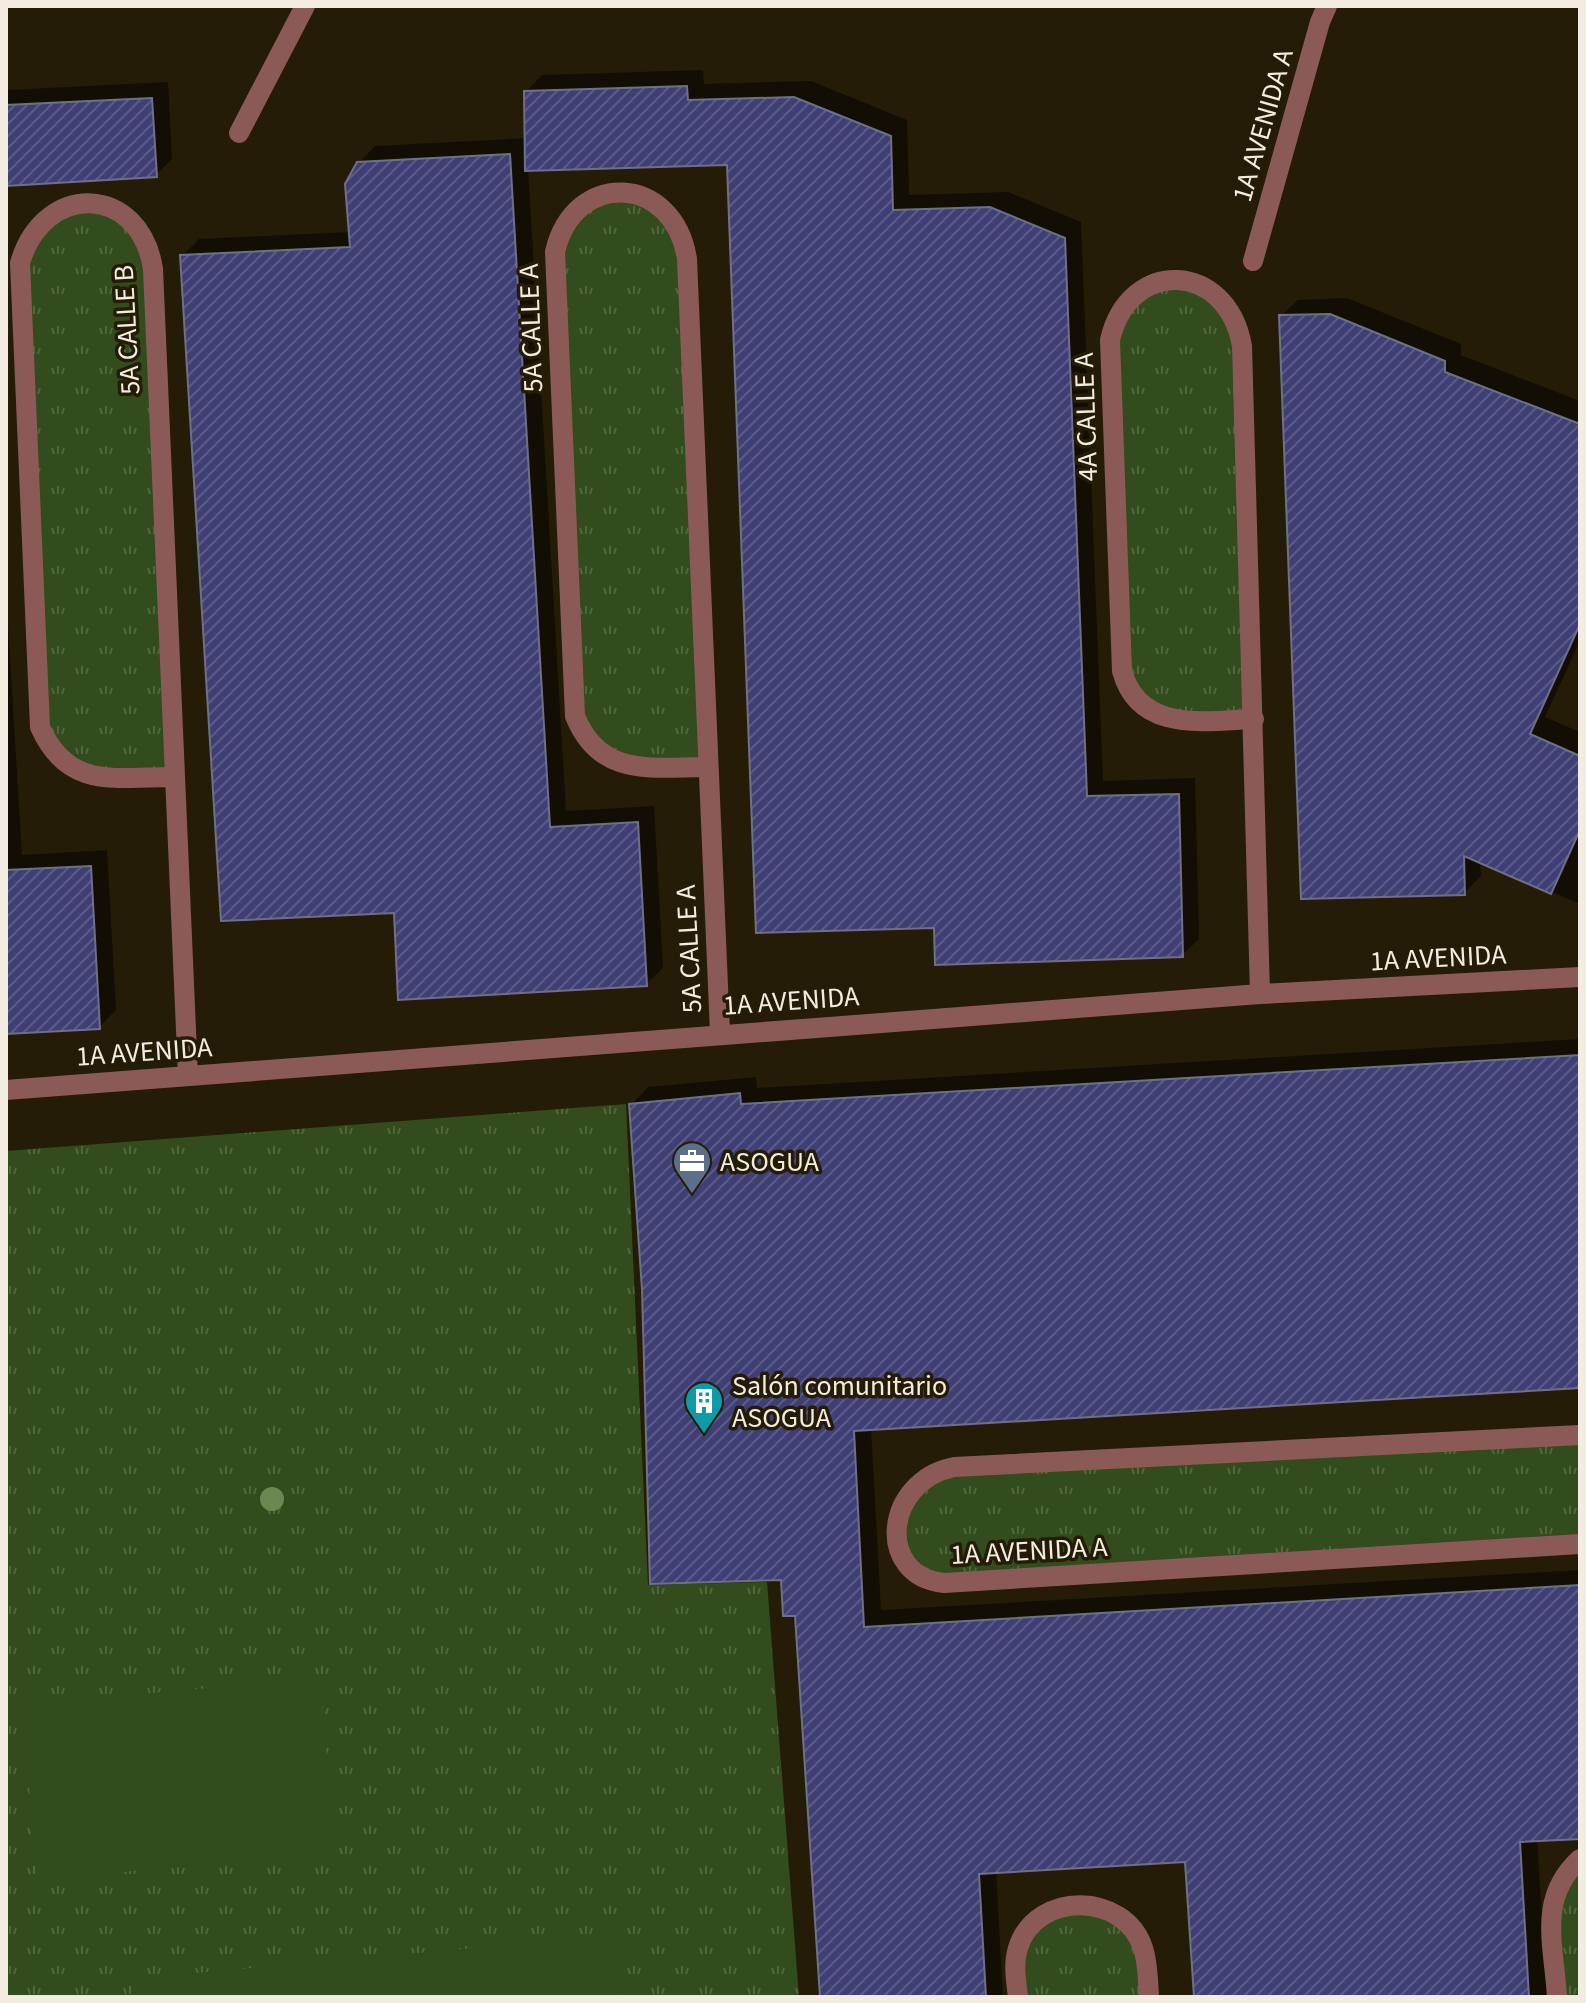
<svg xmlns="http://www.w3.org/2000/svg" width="1586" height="2003" font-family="'Source Sans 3',sans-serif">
	<defs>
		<pattern id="grass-tufts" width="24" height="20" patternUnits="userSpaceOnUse" patternTransform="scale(2)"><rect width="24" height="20" fill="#324c1d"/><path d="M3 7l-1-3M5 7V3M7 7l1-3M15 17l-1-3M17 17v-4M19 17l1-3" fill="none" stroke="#50663e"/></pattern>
		<pattern id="building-hatch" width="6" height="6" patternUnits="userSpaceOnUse" patternTransform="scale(2)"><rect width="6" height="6" fill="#3f3f75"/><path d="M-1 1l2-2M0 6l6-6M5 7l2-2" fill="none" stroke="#5b5b88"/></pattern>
	</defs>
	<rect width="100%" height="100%" fill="#241c07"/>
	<path fill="url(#grass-tufts)" d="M633 193 683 236 707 767H634L583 736 559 233 570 215Z
		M99 204 149 246 173 777H100L49 746 26 243 37 226Z
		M1188 281 1238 324 1254 719 1182 721 1125 681 1114 320 1126 303Z
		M626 1104 648 1585 767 1582 799 1997H6V1151Z
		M1580 1435V1544L944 1583 900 1548 905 1498 935 1471Z
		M1580 1859V1997H1557L1554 1890Z
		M1068 1905 1130 1926 1149 1997H1018V1946Z"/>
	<path fill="#324c1d" d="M320 1679 335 1854 37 1879 22 1704Z
		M617 1935 623 1997H133L131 1979Z"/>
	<path fill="#0007" d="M703 70 704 84 811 81 907 120 909 195 1008 192 1081 222 1103 781 1195 778 1199 939 1182 955 936 926 729 163 528 168 566 811 654 806 663 968 646 984 395 911 182 256 199 239 350 232 358 164 375 146 527 138 526 92 542 75Z
		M168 82 172 159 156 175 6 184 7 90Z
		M1347 298 1461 344V355L1580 401V641L1545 717 1580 732V904L1480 861 1481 876 1464 893 1281 316 1298 300Z
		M6 593 22 855 107 850 116 1010 99 1027 6 1033Z
		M1580 1039V1386L871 1428 881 1610 1580 1570V1837L1537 1839 1547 1997H1196L1187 1860 996 1871 1003 1997H822L796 1614 783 1578 644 1289 631 1105 648 1087 756 1077 757 1088Z"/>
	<path fill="url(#building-hatch)" stroke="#6e7087" stroke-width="2" d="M687 86 688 100 794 97 891 136 893 210 990 207 1065 238 1087 796 1179 794 1183 957 935 965 934 928 756 933 727 165 525 171 524 91Z
		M152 98 157 177 6 186V105Z
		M510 154 550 827 638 822 647 986 398 1000 394 913 221 921 180 255 350 247 345 184 357 162Z
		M1330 314 1445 361V372L1580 424V624L1530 734 1580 756V830L1551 894 1464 856 1465 895 1301 899 1279 315Z
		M91 866 100 1029 6 1034V870Z
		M1580 1055V1388L854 1431 864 1627 1580 1585V1839L1520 1842 1529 1997H1194L1185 1862 979 1874 986 1997H820L795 1616H783L781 1580 650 1584 642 1289 629 1104 740 1093 741 1104Z"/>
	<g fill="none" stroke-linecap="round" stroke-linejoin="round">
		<path stroke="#8c5a56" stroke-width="20" d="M239 133 305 6
			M1253 261 1320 22 1327 6
			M1254 719C1204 721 1139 733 1122 671L1110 340C1129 257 1227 261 1242 346L1260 994
			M707 767C651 767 600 778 575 716L555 252C574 169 674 174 687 259L720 1033
			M173 777C115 777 68 790 40 727L20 263C44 181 140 184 153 269L188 1076
			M6 1090 1260 994 1580 977
			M1580 1435 954 1467C884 1481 875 1576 944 1583L1580 1544
			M1018 1997C1016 1980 1013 1964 1018 1948 1036 1890 1125 1892 1143 1948 1148 1963 1148 1981 1149 1997
			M1557 1997C1554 1945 1537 1898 1580 1859"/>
	</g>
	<circle fill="#6e864f" cx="272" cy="1499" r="12"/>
	<defs>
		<symbol id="office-pin" viewBox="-11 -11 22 30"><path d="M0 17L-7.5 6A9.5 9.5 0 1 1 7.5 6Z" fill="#5c6f8a" stroke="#241c07"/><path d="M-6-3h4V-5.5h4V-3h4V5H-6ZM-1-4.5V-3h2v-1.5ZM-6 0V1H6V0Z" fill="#fff"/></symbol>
		<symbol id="building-pin" viewBox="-11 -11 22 30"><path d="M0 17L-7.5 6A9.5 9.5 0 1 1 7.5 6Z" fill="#0f9aa8" stroke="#241c07"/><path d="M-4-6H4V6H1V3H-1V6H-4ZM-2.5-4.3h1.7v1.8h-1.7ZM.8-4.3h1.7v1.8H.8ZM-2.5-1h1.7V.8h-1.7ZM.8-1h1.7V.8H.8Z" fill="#fff"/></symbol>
	</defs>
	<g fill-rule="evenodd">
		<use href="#office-pin" x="670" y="1139" width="44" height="60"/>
		<use href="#building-pin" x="682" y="1379" width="44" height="60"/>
	</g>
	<g text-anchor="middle" stroke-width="7" stroke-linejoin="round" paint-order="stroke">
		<g font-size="28" fill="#f2ede0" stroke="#241c07">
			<text transform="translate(1262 125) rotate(-74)" y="10">1A AVENIDA A</text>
			<text transform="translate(530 328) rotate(-92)" y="10">5A CALLE A</text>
			<text transform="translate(126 330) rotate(-93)" y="10">5A CALLE B</text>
			<text transform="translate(1085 417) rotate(-92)" y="10">4A CALLE A</text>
			<text transform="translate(688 949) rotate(-93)" y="10">5A CALLE A</text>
			<text transform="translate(1438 957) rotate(-3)" y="10">1A AVENIDA</text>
			<text transform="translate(791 1000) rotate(-4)" y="10">1A AVENIDA</text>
			<text transform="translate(144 1051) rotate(-4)" y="10">1A AVENIDA</text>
			<text transform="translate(1029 1550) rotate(-3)" y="10">1A AVENIDA A</text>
		</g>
		<g font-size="28" fill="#f2ede0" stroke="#241c07" text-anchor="start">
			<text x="720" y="1171">ASOGUA</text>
			<text x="732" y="1395">Salón comunitario<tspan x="732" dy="32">ASOGUA</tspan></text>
		</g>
	</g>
	<rect width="1586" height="2003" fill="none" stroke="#f2ede0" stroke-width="16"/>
</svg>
